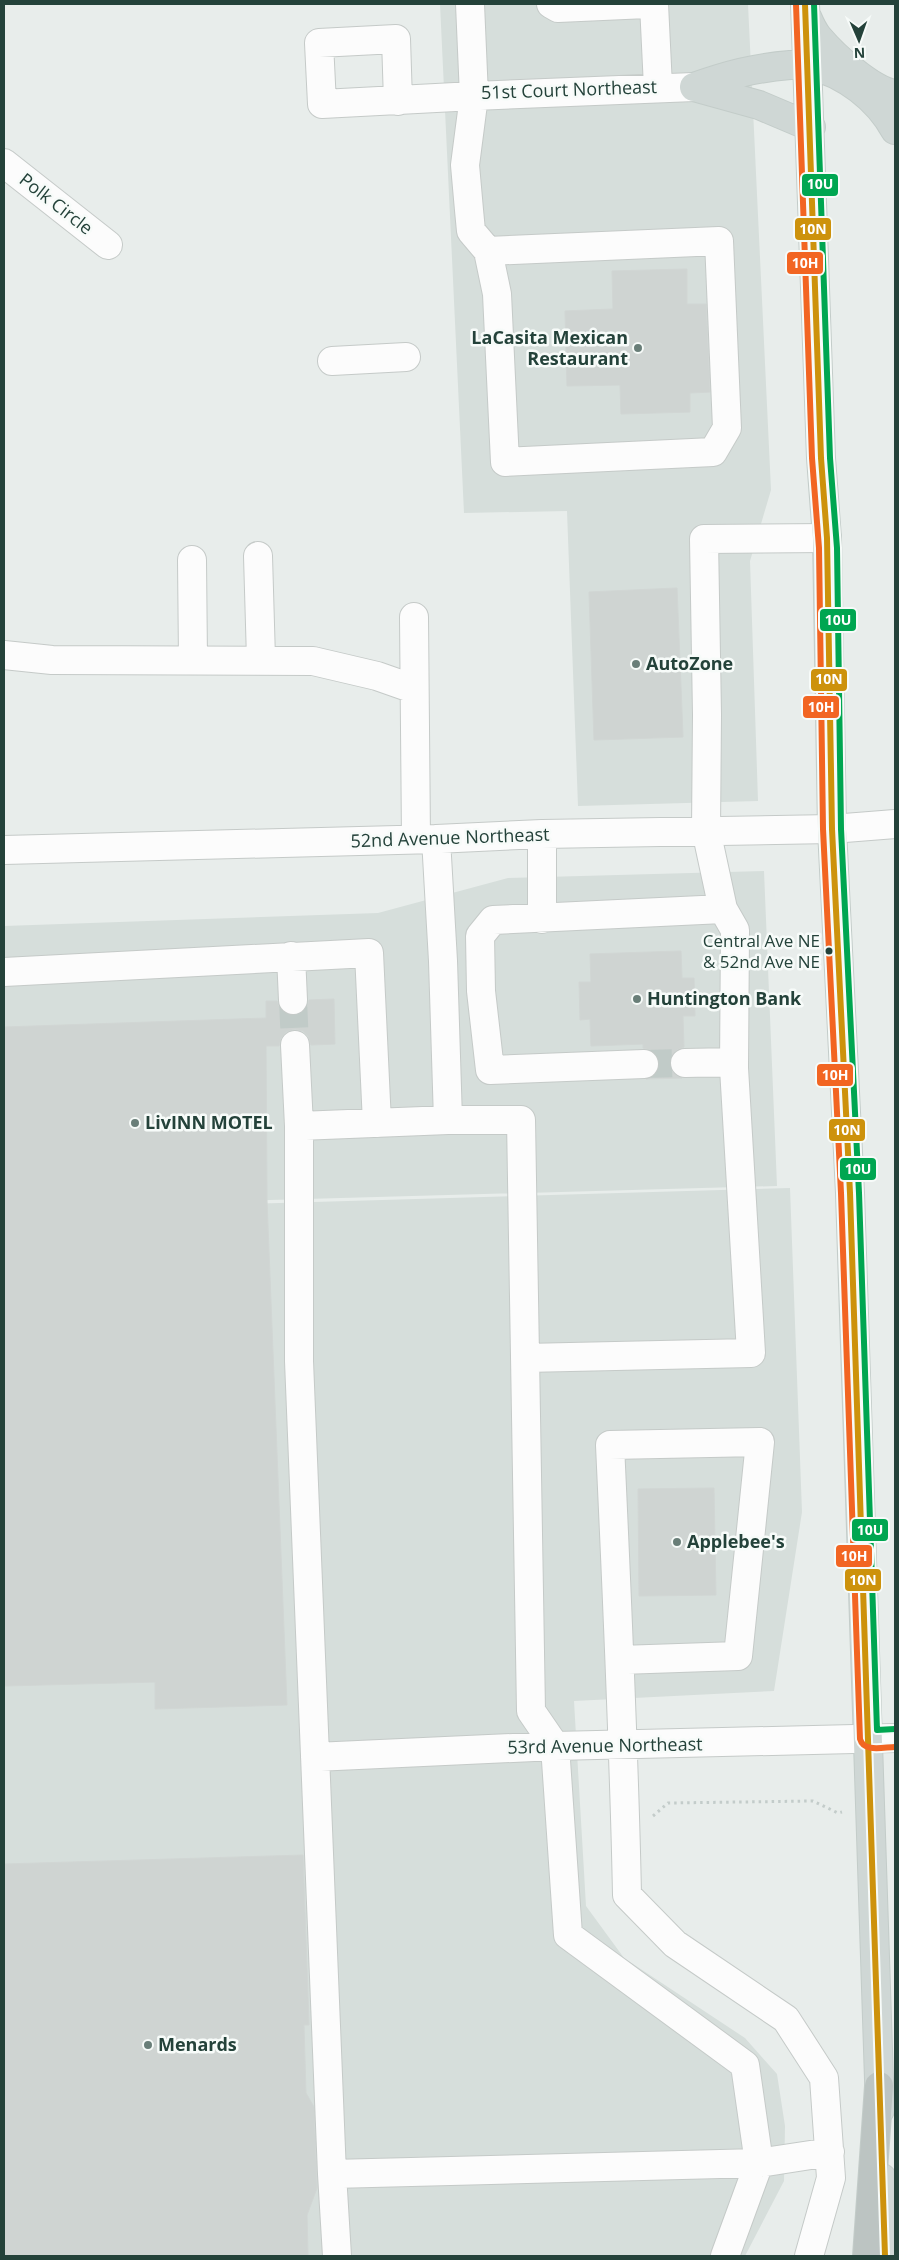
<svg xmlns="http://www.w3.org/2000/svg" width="899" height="2260" font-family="'Open Sans',sans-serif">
	<rect width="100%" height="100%" fill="#e8edeb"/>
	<path fill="#d6dedb" d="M440 4H748L771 490 750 561 758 801 578 806 567 511 464 513Z
		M764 871 777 1186 270 1200 114 1208 790 1188 802 1512 774 1691 574 1701 586 1906 624 1958 745 2038 777 2074 785 2126 784 2181 745 2256H4V1342L110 1340 109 1338 4 1341V926L378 913 508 878Z"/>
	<path fill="#cfd4d2" stroke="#d1d6d4" d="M687 269V304H706L710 392 690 393V412L621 414 620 385 567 386 565 311 613 309 612 271Z
		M677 588 683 737 594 740 589 592Z
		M681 951 682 978H694L695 1016H683L684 1047 677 1050 672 1055 669 1063 672 1071 682 1078 646 1079 653 1077 658 1072 660 1063 657 1055 651 1050 643 1048V1044L591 1046 590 1019 580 1020 579 982H591L590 954Z
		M334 999 335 1044 311 1045 308 1036 303 1031 295 1029 286 1032 281 1038 279 1046H266L267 1200 287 1705 155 1709V1682L4 1686V1027L266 1018V1001H277L280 1009 286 1014 293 1016 302 1013 307 1007 309 1000Z
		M714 1488 716 1595 639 1596 638 1489Z
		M303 1855 309 2025H304L306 2093 314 2107 317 2188 307 2215 308 2256H4V1864Z"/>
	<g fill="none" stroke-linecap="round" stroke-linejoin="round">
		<path stroke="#c1cbc8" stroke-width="28" stroke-dasharray="28 14" stroke-linecap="butt" d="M293 1000 295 1045
			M644 1064 685 1063"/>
		<defs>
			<path id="minor" d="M470 4 474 96 694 87
				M551 4 558 8 647 4
				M654 4 658 87
				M398 101 396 39 319 43 322 104 474 96 465 165 469 210 471 231 488 251 497 294 505 462 713 452 727 428 719 241 488 251
				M4 163 108 245
				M332 361 406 357
				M258 556 261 659
				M192 560 193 660
				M414 617 416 839
				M4 655 52 660 313 661 377 676 414 689
				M542 834V919
				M4 850 436 839 542 834 832 829 895 824
				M291 956 293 1000
				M4 972 369 953 377 1123
				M295 1045 299 1126V1361L332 2174
				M685 1063 734 1062
				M644 1064 490 1070 481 991 480 936 493 920 723 909
				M448 1120H521L531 1711 555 1746 568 1935 745 2065 759 2163 725 2256
				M299 1126 448 1120 443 961 436 839
				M525 1358 751 1353 734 1068 735 930 723 909 706 830 707 715 704 539 827 538
				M620 1660 738 1656 760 1442 610 1445C617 1595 624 1745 627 1895L675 1944 786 2019 824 2078 831 2178 809 2256
				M315 1757 555 1746 895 1738
				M337 2256 332 2174 759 2163 830 2152"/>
			<path id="major" d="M805 4 821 458 827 538 832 829 850 1193 880 2110
				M807 17C810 24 813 31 818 37 834 56 871 90 895 94
				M694 87C728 75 754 68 790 65 796 65 804 63 809 65 845 73 878 99 895 130
				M694 87 759 105 811 127
				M882 2178 885 2256"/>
			<path id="highway" d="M867 2256 879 2086"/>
		</defs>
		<use href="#minor" stroke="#c5cac8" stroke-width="30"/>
		<use href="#major" stroke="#c3ccc9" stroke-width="30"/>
		<use href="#highway" stroke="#c3ccc9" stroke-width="30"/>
		<path stroke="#c3ccca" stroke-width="3" stroke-dasharray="2.5 4" stroke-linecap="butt" d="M653 1816 668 1803 813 1801 838 1813 842 1812"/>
		<use href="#minor" stroke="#fcfcfc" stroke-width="28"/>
		<use href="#major" stroke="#cfd7d5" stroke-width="28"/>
		<use href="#highway" stroke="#bcc4c2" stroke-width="28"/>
		<defs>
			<path id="bus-1" d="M805 4 821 458 827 538 832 829 850 1193 885 2256"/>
			<path id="bus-2" d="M796 4 812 458 819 548 823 829 841 1193 860 1739C864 1753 884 1747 895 1747"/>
			<path id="bus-3" d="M814 4 830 458 837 548 841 829 859 1193 877 1730 895 1729"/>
		</defs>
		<use href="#bus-1" stroke="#f7fbf9" stroke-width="10"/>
		<use href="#bus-2" stroke="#f7fbf9" stroke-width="10"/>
		<use href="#bus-3" stroke="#f7fbf9" stroke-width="10"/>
		<use href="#bus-1" stroke="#cd920c" stroke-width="6"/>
		<use href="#bus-2" stroke="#f26522" stroke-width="6"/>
		<use href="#bus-3" stroke="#00a651" stroke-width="6"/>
	</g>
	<g fill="#697e78" stroke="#f7fbf9" stroke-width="2">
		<circle cx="638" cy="348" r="5"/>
		<circle cx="636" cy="664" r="5"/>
		<circle cx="637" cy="999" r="5"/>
		<circle cx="135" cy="1123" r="5"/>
		<circle cx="677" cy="1542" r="5"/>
		<circle cx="148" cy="2045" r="5"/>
	</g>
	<circle fill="#24423a" stroke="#f7fbf9" stroke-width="2" cx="829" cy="951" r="4.5"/>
	<g text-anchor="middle" stroke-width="5" stroke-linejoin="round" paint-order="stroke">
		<g font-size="17" fill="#24423a" stroke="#f7fbf9" text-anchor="end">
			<text x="820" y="947">Central Ave NE<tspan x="820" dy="21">&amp; 52nd Ave NE</tspan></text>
		</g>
		<g font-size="18" fill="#24423a" stroke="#f7fbf9">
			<text transform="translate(569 90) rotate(-2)" y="6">51st Court Northeast</text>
			<text transform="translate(56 204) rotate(38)" y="6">Polk Circle</text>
			<text transform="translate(450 838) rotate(-2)" y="6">52nd Avenue Northeast</text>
			<text transform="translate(605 1746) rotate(-1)" y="6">53rd Avenue Northeast</text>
		</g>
		<g font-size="18" font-weight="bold" fill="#24423a" stroke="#f7fbf9" text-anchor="start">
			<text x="628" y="344" text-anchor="end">LaCasita Mexican<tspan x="628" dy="21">Restaurant</tspan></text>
			<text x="646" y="670">AutoZone</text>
			<text x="647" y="1005">Huntington Bank</text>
			<text x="145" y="1129">LivINN MOTEL</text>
			<text x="687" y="1548">Applebee's</text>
			<text x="158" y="2051">Menards</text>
		</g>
	</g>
	<g stroke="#f7fbf9" stroke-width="2">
		<rect x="801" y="173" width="38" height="24" rx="5" fill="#00a651"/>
		<rect x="794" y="217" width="38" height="24" rx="5" fill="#cd920c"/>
		<rect x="786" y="251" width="38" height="24" rx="5" fill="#f26522"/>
		<rect x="819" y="608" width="38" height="24" rx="5" fill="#00a651"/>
		<rect x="810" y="668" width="38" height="24" rx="5" fill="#cd920c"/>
		<rect x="802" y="695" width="38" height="24" rx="5" fill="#f26522"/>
		<rect x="816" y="1063" width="38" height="24" rx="5" fill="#f26522"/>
		<rect x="828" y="1118" width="38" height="24" rx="5" fill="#cd920c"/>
		<rect x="839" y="1157" width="38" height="24" rx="5" fill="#00a651"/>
		<rect x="851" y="1518" width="38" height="24" rx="5" fill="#00a651"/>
		<rect x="835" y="1544" width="38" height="24" rx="5" fill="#f26522"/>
		<rect x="844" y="1568" width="38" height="24" rx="5" fill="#cd920c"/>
	</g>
	<g font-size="14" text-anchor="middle" font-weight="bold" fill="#fff">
		<text x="820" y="189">10U</text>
		<text x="813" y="234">10N</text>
		<text x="805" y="268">10H</text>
		<text x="838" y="625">10U</text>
		<text x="829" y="684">10N</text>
		<text x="821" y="712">10H</text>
		<text x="835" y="1080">10H</text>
		<text x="847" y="1135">10N</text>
		<text x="858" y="1174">10U</text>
		<text x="870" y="1535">10U</text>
		<text x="854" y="1561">10H</text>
		<text x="863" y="1585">10N</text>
	</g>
	<rect width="899" height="2260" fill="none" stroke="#24423a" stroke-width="10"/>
	<g transform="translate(859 40) rotate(178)" stroke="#f7fbf9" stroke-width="4" paint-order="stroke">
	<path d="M0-4L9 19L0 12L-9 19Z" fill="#24423a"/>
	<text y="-8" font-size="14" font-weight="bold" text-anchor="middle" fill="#24423a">N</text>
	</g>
</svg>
